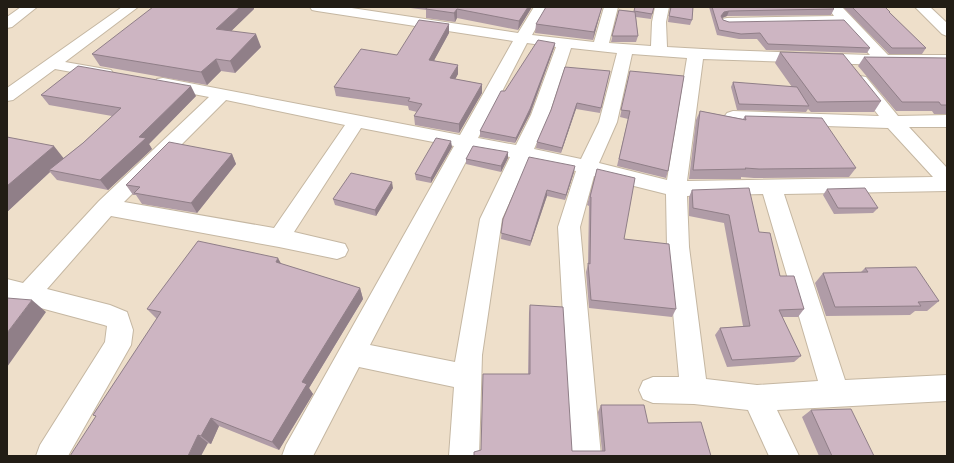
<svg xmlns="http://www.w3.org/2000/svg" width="954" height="463" font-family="'Alegreya Sans',sans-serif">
	<rect width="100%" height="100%" fill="#eedfca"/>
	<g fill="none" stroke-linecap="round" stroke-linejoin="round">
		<defs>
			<path id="street" d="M122 7H138L65 62 111 70 113 73 111 76 105 78 55 69 13 100 7 101V88Z
				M310 7H345L518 33 534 7H548L532 35 594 42 604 7H618L609 43 651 46 652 22 655 7H669L666 22 667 47 721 50 870 55 842 24 727 26 722 25 720 22 722 19 727 18 834 16 829 9 830 7H842L888 55H947V65H884L703 59 687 181 933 177 888 128 733 123 727 121 724 117 727 113 733 111 879 116 852 81 854 77 860 76 866 77 898 116 947 115V127H909L947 168V191L784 194 845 380 947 375V401L777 410 799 456H769L748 410 694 404 653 403 643 399 639 390 643 381 653 377H679L667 247 666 194 594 176 580 227 601 456H571L558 227 576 171 528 161 502 219 482 355 479 456H449L454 387 359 367 313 456H282L286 445 454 146 361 128 294 232 345 244 348 250 345 256 337 259 279 247 111 216 47 289 110 305 127 312 133 330 131 345 68 456H36L40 445 105 342 107 326 104 325 7 299V279L23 283 99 201 209 97 157 87 155 83 157 79 163 78 460 135 513 41 317 11 312 10ZM527 43 556 47 531 115 516 145 478 138ZM571 48 617 53 599 122 581 159 534 149 549 115ZM632 54 687 58 667 180 599 163 617 122ZM226 100 345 125 274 228 124 202ZM472 150 510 157 480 219 455 362 370 345ZM763 194 818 381 757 385 706 379 689 247 687 196Z
				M915 7H930L947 23V36L942 34Z"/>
			<path id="secondary" d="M21 7H37L12 27 7 28V17Z"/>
		</defs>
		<use href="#street" stroke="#c5b7a2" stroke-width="2"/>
		<use href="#secondary" stroke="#c5b7a2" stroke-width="2"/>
		<use href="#street" fill="#fff" fill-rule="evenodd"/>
		<use href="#secondary" fill="#fff" fill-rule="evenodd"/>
	</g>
	<path fill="#b09ca7" d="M403 7H532L518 30 457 18 455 22 426 18V10Z
		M602 7 600 14 593 40 535 33 536 24Z
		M654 7 651 19 636 17 638 36 636 42H611L619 10 634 11Z
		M670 7H693L692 20 690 25 668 22Z
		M709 7H832L834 9 831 15 727 16 722 18 723 20 729 22 870 48 867 53 766 50 757 39H739L717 35Z
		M843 7H885L890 12V13L926 48 922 54H889Z
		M254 9 231 31 261 47 235 73 221 71 207 85 100 66 92 54Z
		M449 24V33L434 60 458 74 455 79 482 84V93L459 133 415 125 414 116 417 112 409 110 408 106 336 96 334 87 397 55Z
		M555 43 554 48 530 114 515 143 480 137V131L505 91Z
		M780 52 881 101 874 112H811L808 109 806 112 737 110 731 87 733 82 792 87 775 63Z
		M864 57 947 58V114H934L932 111H896L858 66Z
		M610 71 600 113 576 109 561 153 536 148 537 142Z
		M630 71 668 171 666 178 617 166 628 119 620 117Z
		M41 95 196 96 149 144 152 149 108 190 57 180 50 172 7 212V137L64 158 83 143 112 116 49 105Z
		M700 111 743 119 745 116 856 168 849 177 754 178 741 177V179H689L696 120Z
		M452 147 431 183 416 180 415 174Z
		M508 152V158L501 172 466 164V159Z
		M232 154 236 164 197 213 142 204 136 195H133L126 185Z
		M597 169 624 239 676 309 672 317 589 308 586 272 588 264 589 206 587 205Z
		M574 172 565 200 547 196 530 246 501 239 503 219Z
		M393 188 376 216 335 205 333 199Z
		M827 189 878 208 873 213 834 214 823 195Z
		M692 190 759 232 780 276 804 309 798 317H782L801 356 794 362 727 367 715 335 720 328 743 326 724 223 689 216V197Z
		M281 264 360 288 363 299 309 388 313 394 279 450 219 426 211 444 95 416 93 415 157 319 147 309Z
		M865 268 939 301 927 311H915L910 315 826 316 815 283 823 273 861 272Z
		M530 305 572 451H602L598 412 601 405 648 423 711 456 481 450 528 374 529 313Z
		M811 410 874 456H819L802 417Z"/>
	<path fill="#907f88" d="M240 7H254V9L221 41 216 29Z
		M528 7H532L518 30 519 21Z
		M602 7 600 14 593 40 594 32Z
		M457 9V18L455 22 454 13Z
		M729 11 727 16 722 18 721 16 724 12Z
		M449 24V33L430 68 429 60Z
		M256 34 261 47 235 73 230 61Z
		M555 43 554 48 530 114 515 143 516 138Z
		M216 59 221 71 207 85 201 72Z
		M458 65V74L451 87 450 78Z
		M482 84V93L459 133V124Z
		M191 86 196 96 149 144 152 149 108 190 100 180 139 137Z
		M577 103 576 109 561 153 562 148Z
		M451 141 452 147 431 183V178Z
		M54 146 65 160 49 170 50 172 7 212V186Z
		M508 152V158L501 172V166Z
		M232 154 236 164 197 213 191 203Z
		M575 166 574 172 565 200 566 195Z
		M392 182 393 188 376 216 375 210Z
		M547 190V196L530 246 531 241Z
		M278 258 284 269 276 262Z
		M360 288 363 299 309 388 313 394 279 450 272 442 302 382Z
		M32 300 46 312 7 367V333Z
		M211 418 219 426 211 444 201 436Z
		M198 435 208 443 201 456H188Z"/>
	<path fill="#cdb5c2" stroke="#907f88" d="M153 7H240L216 29 256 34 230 61 216 59 201 72 92 54Z
		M427 7H528L519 21 457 9 454 13 426 9Z
		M546 7H602L594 32 536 24Z
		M635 7H654L652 14 634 11Z
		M671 7H693L692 20 669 16Z
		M712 7H832L834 9 729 11 724 12 721 16 723 20 729 22 844 20 870 48 768 44 760 33 741 34 719 30Z
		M852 7H885L890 12H889L926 48H892Z
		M619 10 635 12 638 36H612Z
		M419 20 449 24 429 60 458 65 450 78 482 84 459 124 414 116 422 104 408 101 410 98 334 87 361 49 397 55Z
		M538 40 555 43 530 109 516 138 480 131 501 91H505Z
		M780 52 843 54 881 101 817 102Z
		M864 57 947 58V105H941L939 102H902Z
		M78 66 191 86 139 137 146 138 100 180 49 170 83 143 121 108 41 95Z
		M565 67 610 71 601 108 577 103 562 148 537 142 551 110Z
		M630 71 684 76 668 171 619 159 630 111 621 110Z
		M733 82 797 87 809 106 739 104Z
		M700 111 746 120 745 116 822 118 856 168 759 169 745 168 746 169 693 170Z
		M7 137 54 146 7 186Z
		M436 138 451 141 431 178 415 174Z
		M169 142 232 154 191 203 134 193 140 187 126 185Z
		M473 146 508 152 501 166 466 159Z
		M529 157 575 166 566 195 547 190 531 241 501 233 503 219Z
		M597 169 635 178 624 239 669 244 676 309 591 300 588 263 590 264 591 197H590Z
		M351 173 392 182 375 210 333 199Z
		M749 188 759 232 770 233 780 276H794L804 309 779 310 801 356 732 360 720 328 750 326 729 215 693 208 692 190Z
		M865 188 878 208H838L827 189Z
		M198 241 278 258 276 262 360 288 302 382 307 384 272 442 211 418 201 436 198 435 188 456H70L96 416 93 415 161 312 147 309Z
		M916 267 939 301 918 302 921 306 835 307 823 273 868 272 865 268Z
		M7 298 32 300 7 333Z
		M530 305 563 307 572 451H605L601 405H644L648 423 701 422 711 456H474V452L481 450 483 374H530Z
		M851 409 874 456H832L811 410Z"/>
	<rect width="954" height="463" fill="none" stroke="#221d15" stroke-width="16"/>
</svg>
